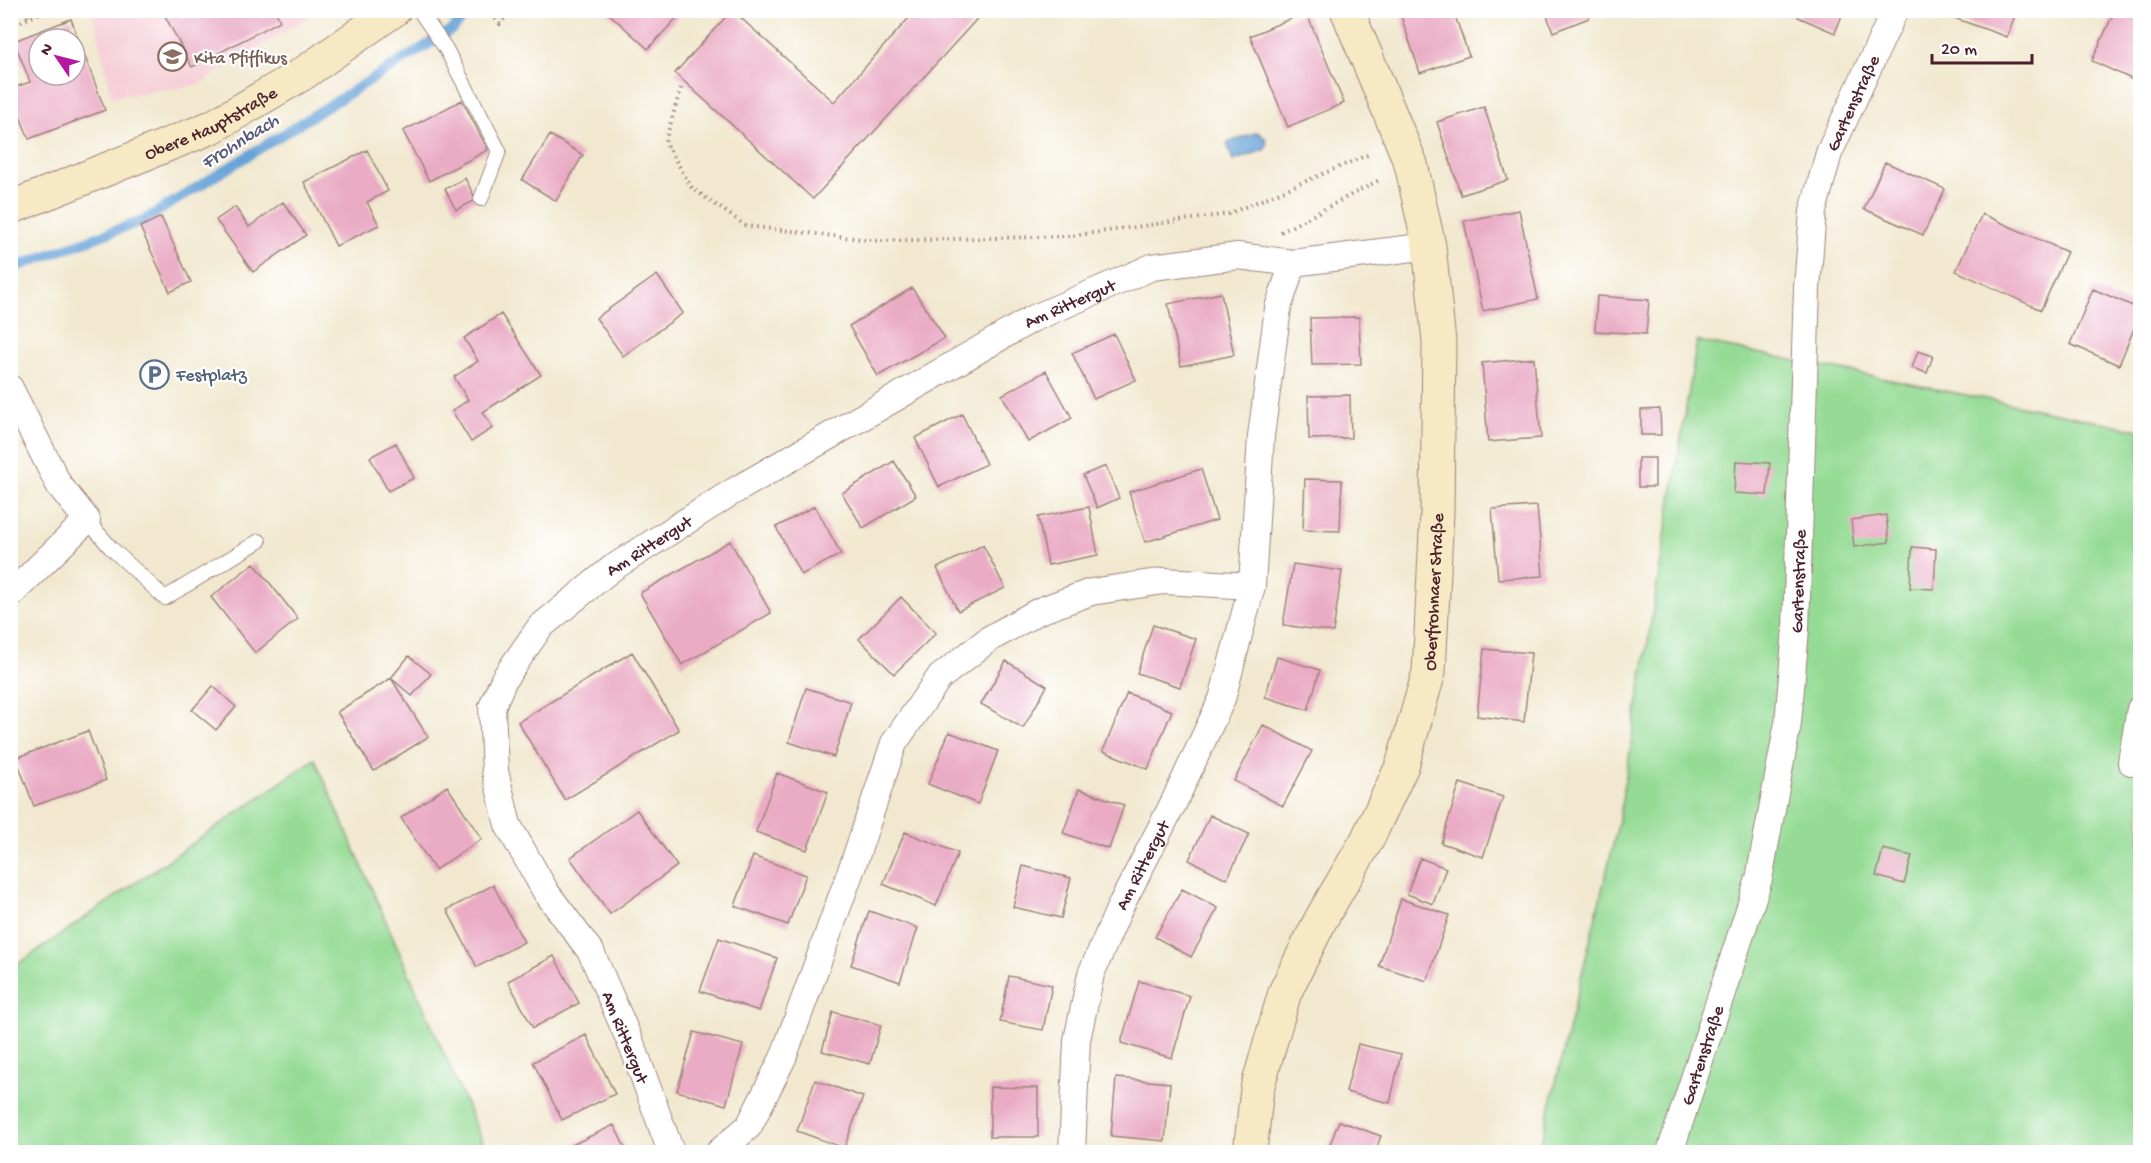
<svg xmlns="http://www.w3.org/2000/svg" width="2151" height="1163" font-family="'Gochi Hand',sans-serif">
	<rect width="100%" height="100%" fill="#fff"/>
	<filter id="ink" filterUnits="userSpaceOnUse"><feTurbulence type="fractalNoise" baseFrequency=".0167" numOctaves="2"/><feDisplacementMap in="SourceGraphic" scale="12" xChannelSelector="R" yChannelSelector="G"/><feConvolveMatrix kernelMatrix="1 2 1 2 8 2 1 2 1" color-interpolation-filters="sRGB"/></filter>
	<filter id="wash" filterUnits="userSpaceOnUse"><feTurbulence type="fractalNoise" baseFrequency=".008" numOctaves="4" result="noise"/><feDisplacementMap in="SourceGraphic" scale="24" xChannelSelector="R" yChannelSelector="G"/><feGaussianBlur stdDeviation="1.35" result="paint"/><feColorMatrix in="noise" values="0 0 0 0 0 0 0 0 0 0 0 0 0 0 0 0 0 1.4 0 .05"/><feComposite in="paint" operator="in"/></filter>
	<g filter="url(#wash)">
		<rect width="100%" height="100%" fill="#f1e8cf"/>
		<path fill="#f6cfd8" d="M93 11H318L197 85 111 97Z"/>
		<path fill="#95db95" stroke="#707d60" stroke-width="1.5" d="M1697 341 2140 430V1152H1539L1618 824Z
			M315 759 487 1152H11V969Z"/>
		<path fill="#68a3d8" stroke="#596182" stroke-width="1.5" d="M1258 132 1266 139 1267 145 1264 150 1233 161 1227 143Z"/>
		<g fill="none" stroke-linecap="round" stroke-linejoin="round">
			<path stroke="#68a3d8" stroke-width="10" d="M10 269 144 220 453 29 471 10"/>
		</g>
		<g id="blocks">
			<path fill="#eaabc5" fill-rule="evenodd" d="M171 10H275L280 21 192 67 164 14Z
				M605 10H684L648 49Z
				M732 10 834 102 916 10H985L813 199 675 73Z
				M1399 10H1453L1469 56 1420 73Z
				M1545 10H1586L1589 18 1553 32Z
				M1801 10H1844L1835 33 1798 17Z
				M1948 10H2017L2007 37 1946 15Z
				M2115 10H2124L2140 18V83L2092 61Z
				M1306 12 1344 103 1288 127 1250 36Z
				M71 19 105 110 29 139 10 91V89L30 82 14 41ZM39 39H75V75H39Z
				M462 100 488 150 429 181 403 131Z
				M1484 107 1508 180 1461 195 1437 122Z
				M550 135 583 155 556 201 522 180Z
				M367 150 388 191 367 202 379 225 336 246 304 182Z
				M1885 162 1945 189 1923 235 1864 209Z
				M465 178 476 200 456 210 445 189Z
				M283 202 306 235 253 272 216 220 235 207 249 227Z
				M1519 210 1538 299 1483 311 1464 221Z
				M1982 214 2067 252 2041 310 1956 271Z
				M161 217 191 282 170 292 140 227Z
				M657 275 683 313 623 356 596 318Z
				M912 288 945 338 878 376 849 326Z
				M2093 289 2140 309V314L2119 365 2070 344Z
				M1221 293 1234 355 1181 366 1168 304Z
				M1597 296 1649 300 1646 334 1595 331Z
				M501 314 541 375 483 412 493 428 471 442 452 411 468 400 454 377 478 361 464 338Z
				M1359 317 1361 364 1312 365 1310 318Z
				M1114 334 1136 380 1094 399 1072 353Z
				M1918 351 1933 356 1927 373 1912 368Z
				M1534 358 1541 438 1488 442 1482 363Z
				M1046 371 1072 418 1028 442 1002 395Z
				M1350 395 1351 438 1309 439 1308 396Z
				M1660 409 1661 435H1641V410Z
				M962 414 986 464 939 487 915 438Z
				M396 443 414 478 388 491 370 457Z
				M1638 458H1655V487H1638Z
				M894 461 916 496 863 528 842 493Z
				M1736 461 1770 463 1767 495 1734 493Z
				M1106 466 1119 498 1097 508 1083 475Z
				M1201 469 1217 520 1145 542 1129 492Z
				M1305 479 1342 480 1340 531 1303 530Z
				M815 506 841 554 801 575 776 527Z
				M1537 506 1543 576 1498 579 1492 509Z
				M1089 507 1098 555 1048 565 1038 517Z
				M1886 515 1889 542 1854 547 1851 520Z
				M730 541 771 613 682 665 640 593Z
				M983 545 1005 588 958 611 937 568Z
				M1912 547 1936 549 1934 589 1910 588Z
				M254 563 298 619 255 653 211 597Z
				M1293 564 1342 571 1333 632 1283 625Z
				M901 597 936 633 894 674 859 639Z
				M1153 625 1196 639 1180 687 1137 673Z
				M1484 649 1531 653 1524 722 1477 716Z
				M632 652 679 730 565 800 518 722Z
				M409 656 431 674 412 696 391 678Z
				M1277 657 1320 670 1308 710 1265 697Z
				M1006 661 1047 686 1023 728 981 704Z
				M391 678 428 737 374 771 337 712Z
				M213 686 236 707 216 730 192 710Z
				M806 688 851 702 834 757 789 742Z
				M1127 693 1172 711 1148 769 1103 751Z
				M1263 725 1312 751 1283 806 1234 781Z
				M88 731 106 780 34 806 16 758Z
				M949 732 998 751 978 804 928 784Z
				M777 773 828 792 807 850 756 832Z
				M1460 783 1503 797 1483 857 1441 843Z
				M447 786 482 839 435 870 401 818Z
				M1079 789 1124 805 1109 849 1063 833Z
				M637 810 677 866 610 914 570 858Z
				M1210 815 1249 834 1227 879 1189 860Z
				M905 832 958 853 936 906 883 884Z
				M1883 849 1912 856 1904 884 1876 876Z
				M753 856 806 875 788 925 735 906Z
				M1420 858 1446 868 1433 904 1407 894Z
				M1023 866 1071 878 1061 918 1013 907Z
				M493 885 524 942 477 967 447 910Z
				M1182 889 1218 908 1191 957 1155 937Z
				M1401 899 1449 915 1427 981 1379 966Z
				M869 911 918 928 900 982 851 965Z
				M719 938 777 958 759 1011 700 991Z
				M554 956 579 1003 533 1028 508 981Z
				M1009 976 1052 985 1043 1030 1000 1022Z
				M1139 981 1190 996 1172 1058 1121 1043Z
				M833 1012 881 1025 870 1064 822 1051Z
				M694 1032 743 1045 726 1105 677 1091Z
				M586 1035 615 1094 562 1120 533 1062Z
				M1358 1044 1401 1054 1390 1103 1346 1092Z
				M1116 1078 1170 1083 1165 1141 1111 1136Z
				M815 1080 863 1097 844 1148 797 1131Z
				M990 1087 1038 1088V1137H990Z
				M1339 1121 1381 1136 1375 1152H1327Z
				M614 1125 627 1152H557Z"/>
		</g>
	</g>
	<g filter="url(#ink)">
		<use href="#blocks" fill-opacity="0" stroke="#9e847d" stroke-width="1.5"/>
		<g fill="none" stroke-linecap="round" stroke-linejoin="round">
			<defs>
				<path id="lane" d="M419 10 446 49 499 151 481 199
					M87 520 111 548 165 598 259 541"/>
				<g id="street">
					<path d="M10 388 59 485 87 520 10 595"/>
					<path d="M2131 762 2140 709"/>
					<path id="s1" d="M671 1152 635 1053 591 952 546 892 508 825 495 771 492 707 504 679 540 627 611 569 729 494 1032 319 1152 267 1238 256 1293 263 1429 246"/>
					<path d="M719 1152 749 1126 783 1058 853 865 894 743 939 678 989 639 1039 611 1091 592 1164 581 1252 586"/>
					<path id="s2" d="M1072 1152 1077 1040 1091 974 1120 907 1174 802 1222 699 1252 586 1261 436 1278 308 1293 263"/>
					<path id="s3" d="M1670 1152 1759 879 1788 723 1796 629 1807 288 1813 211 1829 153 1895 10"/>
				</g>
				<g id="secondary">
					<path id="s4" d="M10 208 212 127 304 73 394 10"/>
					<path id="s5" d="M1250 1152 1257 1089 1285 992 1321 919 1367 840 1402 766 1429 672 1437 512 1439 342 1429 246 1411 164 1347 10"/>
				</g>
			</defs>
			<use href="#lane" stroke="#9e847d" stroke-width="16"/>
			<use href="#street" stroke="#9e847d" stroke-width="28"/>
			<use href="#secondary" stroke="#9e847d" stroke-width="35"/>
			<path stroke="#9e847d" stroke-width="4" stroke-dasharray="1.5 4.5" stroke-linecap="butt" d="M25 10 28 18
				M487 10 500 24 512 10
				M10 27 46 10
				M681 88 665 142 692 188 746 226 879 241 1071 236 1228 214 1370 154
				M1281 232 1381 179"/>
			<use href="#lane" stroke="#fff" stroke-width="14"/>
			<use href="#street" stroke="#fff" stroke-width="26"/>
			<use href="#secondary" stroke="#f6e9c3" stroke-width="33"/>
		</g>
	</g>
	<defs>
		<symbol id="school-ring" viewBox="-11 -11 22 22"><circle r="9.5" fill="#fff" stroke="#8d6e63" stroke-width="1.5"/><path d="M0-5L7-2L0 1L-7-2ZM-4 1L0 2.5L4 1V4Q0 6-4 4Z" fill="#8d6e63"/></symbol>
		<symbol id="parking-ring" viewBox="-11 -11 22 22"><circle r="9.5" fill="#fff" stroke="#5c6f8a" stroke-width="1.5"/><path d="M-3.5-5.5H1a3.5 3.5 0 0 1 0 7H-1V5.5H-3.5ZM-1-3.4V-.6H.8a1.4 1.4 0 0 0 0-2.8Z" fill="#5c6f8a"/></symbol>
	</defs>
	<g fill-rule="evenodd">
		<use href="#school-ring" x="156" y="40" width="33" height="33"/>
		<use href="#parking-ring" x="138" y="358" width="33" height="33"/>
	</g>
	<g text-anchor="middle" stroke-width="4.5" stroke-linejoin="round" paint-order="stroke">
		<g font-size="18" fill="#785e54" stroke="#fff" text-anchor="start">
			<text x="194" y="63">Kita Pfiffikus</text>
		</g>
		<g font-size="18" fill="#4a1f2b" stroke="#fff">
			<text dy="6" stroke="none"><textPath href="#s3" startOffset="1074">Gartenstraße</textPath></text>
			<text dy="6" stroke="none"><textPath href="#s4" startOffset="218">Obere Hauptstraße</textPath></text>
			<text dy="6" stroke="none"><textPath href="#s1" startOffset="1203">Am Rittergut</textPath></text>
			<text dy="6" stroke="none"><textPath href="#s1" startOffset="717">Am Rittergut</textPath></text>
			<text dy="6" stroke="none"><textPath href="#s3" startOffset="588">Gartenstraße</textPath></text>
			<text dy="6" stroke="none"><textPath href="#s5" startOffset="597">Oberfrohnaer Straße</textPath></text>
			<text dy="6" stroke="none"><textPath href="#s2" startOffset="300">Am Rittergut</textPath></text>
			<text transform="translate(626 1037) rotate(68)" y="6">Am Rittergut</text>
			<text dy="6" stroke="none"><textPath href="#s3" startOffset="102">Gartenstraße</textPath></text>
		</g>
		<g font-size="18" fill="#4e5e75" stroke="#fff" text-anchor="start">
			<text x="176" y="380">Festplatz</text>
		</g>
		<g font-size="20" font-style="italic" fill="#585a79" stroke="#fff">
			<text transform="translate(239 140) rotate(-32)" y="7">Frohnbach</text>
		</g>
	</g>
	<rect width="2151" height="1163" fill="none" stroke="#fff" stroke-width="36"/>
	<g transform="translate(57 57) rotate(305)"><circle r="28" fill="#ffffff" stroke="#b7a5aa" stroke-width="1.5"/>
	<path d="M0-4.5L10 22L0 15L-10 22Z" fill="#b5179e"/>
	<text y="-9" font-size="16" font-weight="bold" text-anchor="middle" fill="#4a1f2b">N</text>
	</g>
	<path d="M1932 54v9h100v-9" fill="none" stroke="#4a1f2b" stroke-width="3"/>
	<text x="1941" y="54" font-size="18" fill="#4a1f2b" stroke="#ffffff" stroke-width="4.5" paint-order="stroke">20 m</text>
</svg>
